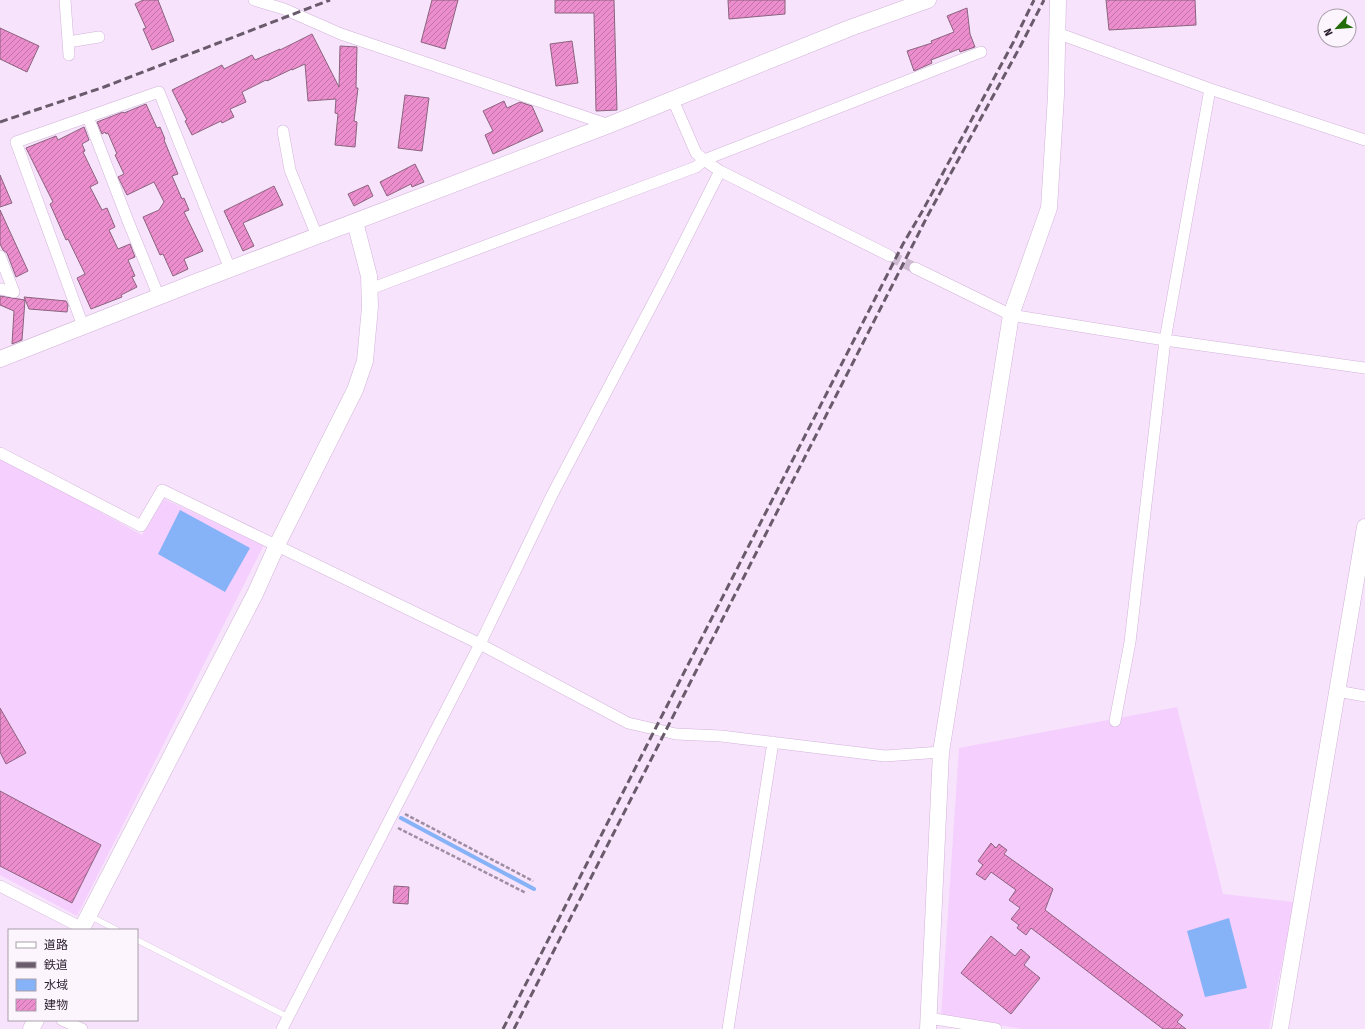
<svg xmlns="http://www.w3.org/2000/svg" width="1365" height="1029" font-family="'Fira Sans Condensed','Noto Sans JP',sans-serif">
	<defs>
		<pattern id="building-hatch" width="6" height="6" patternUnits="userSpaceOnUse"><rect width="6" height="6" fill="#ec8dce"/><path d="M-1 1l2-2M0 6l6-6M5 7l2-2" fill="none" stroke="#bf73a7"/></pattern>
	</defs>
	<rect width="100%" height="100%" fill="#f7e3fb"/>
	<path fill="#f5d0fe" d="M0 457 142 535 164 499 264 545 77 916 0 875Z
		M1177 707 1223 894 1294 902 1269 1029H1022L941 1016 959 748Z"/>
	<path fill="#86b2f8" d="M180 510 250 548 225 592 158 554Z
		M1229 918 1247 988 1205 997 1187 931Z"/>
	<g fill="none" stroke-linecap="round" stroke-linejoin="round">
		<path stroke="#86b2f8" stroke-width="4" d="M401 818 534 889"/>
	</g>
	<path fill="url(#building-hatch)" stroke="#8b637e" d="M143 0H158L174 41 152 50 143 29 146 28 135 4Z
		M432 0H458L445 49 421 42Z
		M555 0H614L617 110 596 111 594 13H555Z
		M728 0H785V14L729 19Z
		M1106 0H1195L1196 25 1109 30Z
		M967 8 970 34 975 47 960 52 959 49 931 60 932 63 914 71 907 51 932 43 931 41 954 32 947 16Z
		M0 28 39 46 27 72 0 59Z
		M312 34 339 87 340 46 357 47 356 88H358L354 121 357 122 355 147 335 145 338 114 335 113 336 99 308 101 305 64 292 70V69L267 81 266 80 242 92 246 102 230 109 234 117 222 123 221 121 192 135 185 121 187 120 172 90 222 65 224 69 252 55 255 60 280 49V50Z
		M572 41 578 83 556 86 550 44Z
		M405 95 429 98 422 151 398 148Z
		M504 101 507 108 520 102 532 106 543 131 493 154 485 135 493 131 483 111Z
		M146 104 157 128 160 127 165 139 164 140 178 174 172 176 182 199 184 198 189 210 184 212 203 251 184 259 188 269 173 276 163 254 160 255 143 217 159 210 164 202 154 182 127 195 118 177 124 174 115 155 117 154 108 133 106 134 105 132 102 134 97 122 123 112 124 113Z
		M84 127 89 140 82 144 85 151 83 152 98 183 90 187 102 210 107 208 115 227 109 230 118 249 130 244 135 257 128 260 135 276 132 277 137 287 121 295 122 297 91 309 77 278 85 274 68 239 66 240 50 204 53 202 26 148 56 136 58 140Z
		M415 164 424 182 412 187 411 184 387 196 380 182Z
		M0 175 12 203 0 207Z
		M368 185 373 196 354 206 348 194Z
		M274 186 283 205 243 223 254 246 243 251 224 211Z
		M0 210 28 271 16 277 7 253 3 250 0 244Z
		M0 296 25 300 22 340 12 344 14 311 0 305Z
		M24 297 66 301 68 305 67 312 29 309Z
		M0 708 26 753 6 764 0 752Z
		M0 791 101 845 72 903 0 866Z
		M991 843 996 848 999 844 1007 850 1004 854 1053 889 1045 910 1183 1015 1177 1022 1186 1029H1163L1031 928 1026 935 1017 928 1019 925 1011 919 1020 908 1009 900 1016 890 991 872 985 880 976 874 983 865 978 861Z
		M394 886 409 887 408 904 393 903Z
		M991 936 1015 956 1021 949 1030 957 1024 965 1040 978 1011 1014 961 973Z"/>
	<g fill="none" stroke-linecap="round" stroke-linejoin="round">
		<path stroke="#cebbd2" stroke-width="11" stroke-dasharray="11 5.5" stroke-linecap="butt" d="M890 256 915 268"/>
		<defs>
			<path id="lane" d="M90 916 117 930
				M137 940 288 1017"/>
			<path id="street" d="M65 0 69 55
				M254 0 284 9 341 34 609 125
				M1057 33 1210 89 1365 140
				M68 42 99 37
				M673 100 696 153 704 160 720 171 890 256
				M88 117 128 221 159 297
				M283 131 290 170 317 236
				M0 256 14 292 0 289
				M915 268 1011 315 1165 340 1365 368
				M370 289 696 167 704 160 981 52
				M83 326 16 142 159 92 230 269
				M0 453 141 526 162 490 480 644 628 723 676 734 721 736 885 756 941 752
				M1337 691 1365 696
				M1115 721 1130 642 1165 340 1210 89
				M0 886 82 928
				M929 1018 996 1029
				M62 1020 82 1029
				M282 1029 480 644 552 495 665 280 720 171
				M728 1029 773 742"/>
			<path id="secondary" d="M0 359 196 282 609 125 850 28 928 0
				M81 930 255 594 277 545 355 390 365 361 370 307 369 276 355 222
				M31 1029 36 1020
				M928 1029 941 752 1011 315 1049 208 1056 95 1058 0
				M1280 1029 1365 527"/>
		</defs>
		<use href="#lane" stroke="#d2b3da" stroke-width="6"/>
		<use href="#street" stroke="#d2b3da" stroke-width="12"/>
		<use href="#secondary" stroke="#d2b3da" stroke-width="17"/>
		<path stroke="#9e8ea2" stroke-width="2.5" stroke-dasharray="4 2" stroke-linecap="butt" d="M405 814 533 881
			M398 828 526 893"/>
		<use href="#lane" stroke="#fff" stroke-width="5.5"/>
		<use href="#street" stroke="#fff" stroke-width="11"/>
		<use href="#secondary" stroke="#fff" stroke-width="16"/>
		<path stroke="#695b6c" stroke-width="3" stroke-dasharray="8 4" stroke-linecap="butt" d="M0 122 104 87 330 0
			M503 1029 647 745 903 244 923 210 1014 41 1034 0
			M514 1029 928 215 1021 45 1044 0"/>
	</g>
	<rect x="8" y="929" width="130" height="92" fill="#fcf5fe" stroke="#a89faa"/>
	<rect x="16" y="942" width="20" height="6" fill="#ffffff" stroke="#a89faa"/>
	<text x="44" y="949" font-size="12" fill="#291d2c">道路</text>
	<rect x="16" y="962" width="20" height="6" fill="#695b6c" stroke="#a89faa"/>
	<text x="44" y="969" font-size="12" fill="#291d2c">鉄道</text>
	<rect x="16" y="979" width="20" height="12" fill="#86b2f8" stroke="#a89faa"/>
	<text x="44" y="989" font-size="12" fill="#291d2c">水域</text>
	<rect x="16" y="999" width="20" height="12" fill="url(#building-hatch)" stroke="#a89faa"/>
	<text x="44" y="1009" font-size="12" fill="#291d2c">建物</text>
	<g transform="translate(1337 28) rotate(244)"><circle r="19" fill="#fcf5fe" stroke="#a89faa"/>
	<path d="M0-3L7 15L0 10L-7 15Z" fill="#236c09"/>
	<text y="-6" font-size="11" font-weight="bold" text-anchor="middle" fill="#291d2c">N</text>
	</g>
</svg>
